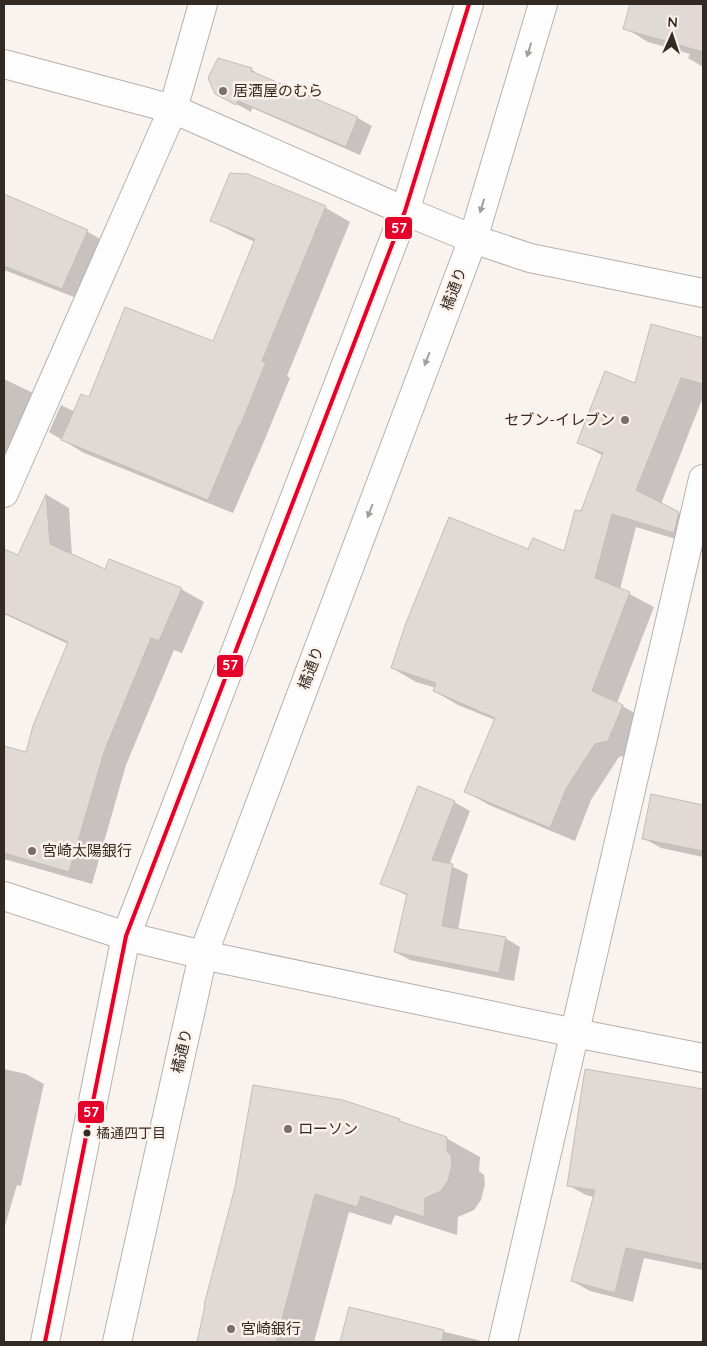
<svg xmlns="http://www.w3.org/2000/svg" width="707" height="1346" font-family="Quicksand,'Noto Sans JP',sans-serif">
	<rect width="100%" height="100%" fill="#f9f3ef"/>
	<path fill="#0003" d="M632 4H703V67L688 58 690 54 648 42 625 28Z
		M251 69 265 79 358 118 372 126 360 155 252 108 251 112 231 101Z
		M248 176 326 208 350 222 287 376 290 378 265 439 233 513 84 453 49 432 61 405 75 412 90 399 213 343 255 242 237 234 212 220Z
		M4 195 88 232 112 246 87 302 4 270Z
		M652 325 703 339V397L661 504 703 527 699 546 636 527 620 589 654 607 617 703 647 720 632 754 619 757 591 800 575 841 489 805 465 791 495 720 458 705 434 691 436 688 416 682 392 668 529 551 565 552 603 456 579 442 636 384Z
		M4 379 31 392 53 404 4 487Z
		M47 495 69 508 72 556 106 571 181 589 204 602 182 653 174 650 126 765 92 884 4 859V747L27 754 68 644 4 614V567L10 553 18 557Z
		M454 802 470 811 449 865 468 874 458 930 505 938 520 947 514 981 410 960 395 952 408 896 382 883Z
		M650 807 703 819V857L661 848 643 838Z
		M4 1069 26 1074 44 1084 21 1186 17 1185 4 1229Z
		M586 1070 703 1091V1270L644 1258 633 1302 590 1291 572 1281 594 1197 586 1195 568 1185Z
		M399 1120 408 1125 446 1138 480 1157 479 1171 484 1175 485 1184 481 1200 474 1210 458 1217 457 1235 395 1215 391 1225 349 1212 314 1342H317H199L237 1188Z
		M350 1309 478 1340 482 1342H341Z"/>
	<path fill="#e1dad4" stroke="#c4bdb7" d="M630 4H703V52L623 29Z
		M218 58 252 68 251 71 358 117 346 147 238 101 236 105 215 94 208 78Z
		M230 173 248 174 326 206 262 361 266 362 240 426H239L208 500 61 440 81 394 89 397 125 307 213 341 255 239 210 221Z
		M4 194 88 230 62 289 4 266Z
		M651 324 703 338V384L681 378 636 490 679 512 674 533 612 514 595 578 630 592 592 691 623 705 608 741 595 744 567 787 550 828 464 792 495 718 433 691 436 683 391 668 406 623 449 517 528 549 533 538 564 551 575 510 581 511 603 453 577 443 605 371 635 383Z
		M46 494 50 544 105 569 109 559 182 588 159 641 151 638 104 752 69 872 4 853V746L26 752 33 726 68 642 4 613V549L18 555Z
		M418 786 455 801 432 860 453 864 442 926 506 937 499 973 394 952 407 894 380 884Z
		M651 794 703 805V851L642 839Z
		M585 1069 703 1089V1264L626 1248 615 1293 571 1281 595 1190 567 1186Z
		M253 1085 343 1100 400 1119 399 1121 447 1137V1151L451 1155 452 1165 448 1181 441 1191 425 1198 424 1217 361 1196 357 1207 315 1194 276 1342H197L205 1305H204L235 1187Z
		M349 1307 444 1330 442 1342H340Z"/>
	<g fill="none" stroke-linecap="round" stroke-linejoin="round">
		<defs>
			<path id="minor" d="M4 64 173 109 405 211 473 239 530 258 703 293
				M4 493 173 109 203 4
				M4 896 126 936 203 955 575 1033 703 1058
				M503 1342 703 479"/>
			<path id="highway" d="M45 1342 126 936 405 211 469 4
				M117 1342 203 955 473 239 543 4"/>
		</defs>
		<use href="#minor" stroke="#b8b0ab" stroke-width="30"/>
		<use href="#highway" stroke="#b8b0ab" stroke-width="30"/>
		<use href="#minor" stroke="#fefdfd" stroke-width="28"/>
		<use href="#highway" stroke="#fefdfd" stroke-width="28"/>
		<defs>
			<path id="bus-1" d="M45 1342 126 936 405 211 469 4"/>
		</defs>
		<use href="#bus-1" stroke="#fdf2eb" stroke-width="8"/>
		<use href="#bus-1" stroke="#e4002b" stroke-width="4"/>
	</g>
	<defs><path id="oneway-solid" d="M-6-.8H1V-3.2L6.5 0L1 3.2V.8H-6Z" transform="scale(1.25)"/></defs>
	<g fill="#a39e9b">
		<use href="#oneway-solid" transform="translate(529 50) rotate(107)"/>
		<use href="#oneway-solid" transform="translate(482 206) rotate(107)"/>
		<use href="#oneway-solid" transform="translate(427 359) rotate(111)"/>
		<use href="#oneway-solid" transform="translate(370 511) rotate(111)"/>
	</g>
	<g fill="#78706a" stroke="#fdf2eb" stroke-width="2">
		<circle cx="223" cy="91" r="5"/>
		<circle cx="625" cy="420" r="5"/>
		<circle cx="32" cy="851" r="5"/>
		<circle cx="288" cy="1129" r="5"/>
		<circle cx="231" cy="1329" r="5"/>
	</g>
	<circle fill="#332a23" stroke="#fdf2eb" stroke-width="2" cx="87" cy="1133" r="4.5"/>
	<g text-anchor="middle" stroke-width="5" stroke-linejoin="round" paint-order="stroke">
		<g font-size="14" fill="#332a23" stroke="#fdf2eb" text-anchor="start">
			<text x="96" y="1138">橘通四丁目</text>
		</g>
		<g font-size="15" fill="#332a23" stroke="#fdf2eb" text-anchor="start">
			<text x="233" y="96">居酒屋のむら</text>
			<text x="615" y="425" text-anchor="end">セブン-イレブン</text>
			<text x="42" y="856">宮崎太陽銀行</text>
			<text x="298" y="1134">ローソン</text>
			<text x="241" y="1334">宮崎銀行</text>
		</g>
		<g font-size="15" fill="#332a23" stroke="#fdf2eb">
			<text transform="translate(454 289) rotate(-69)" y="5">橘通り</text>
			<text transform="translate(311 668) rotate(-69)" y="5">橘通り</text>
			<text transform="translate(182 1051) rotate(-77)" y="5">橘通り</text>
		</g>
	</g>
	<g stroke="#fdf2eb" stroke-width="2">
		<rect x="384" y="216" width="29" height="24" rx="5" fill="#e4002b"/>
		<rect x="216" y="654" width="28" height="24" rx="5" fill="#e4002b"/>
		<rect x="77" y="1100" width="28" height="24" rx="5" fill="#e4002b"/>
	</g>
	<g font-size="14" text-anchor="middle" font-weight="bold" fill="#fff">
		<text x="399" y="233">57</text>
		<text x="230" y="670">57</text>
		<text x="91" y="1117">57</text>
	</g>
	<rect width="707" height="1346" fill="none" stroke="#332a23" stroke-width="10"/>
	<g transform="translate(672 35) rotate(3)" stroke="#fdf2eb" stroke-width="4" paint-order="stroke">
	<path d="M0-4L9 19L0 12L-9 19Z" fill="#332a23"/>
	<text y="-8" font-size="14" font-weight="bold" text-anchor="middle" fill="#332a23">N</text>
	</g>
</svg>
